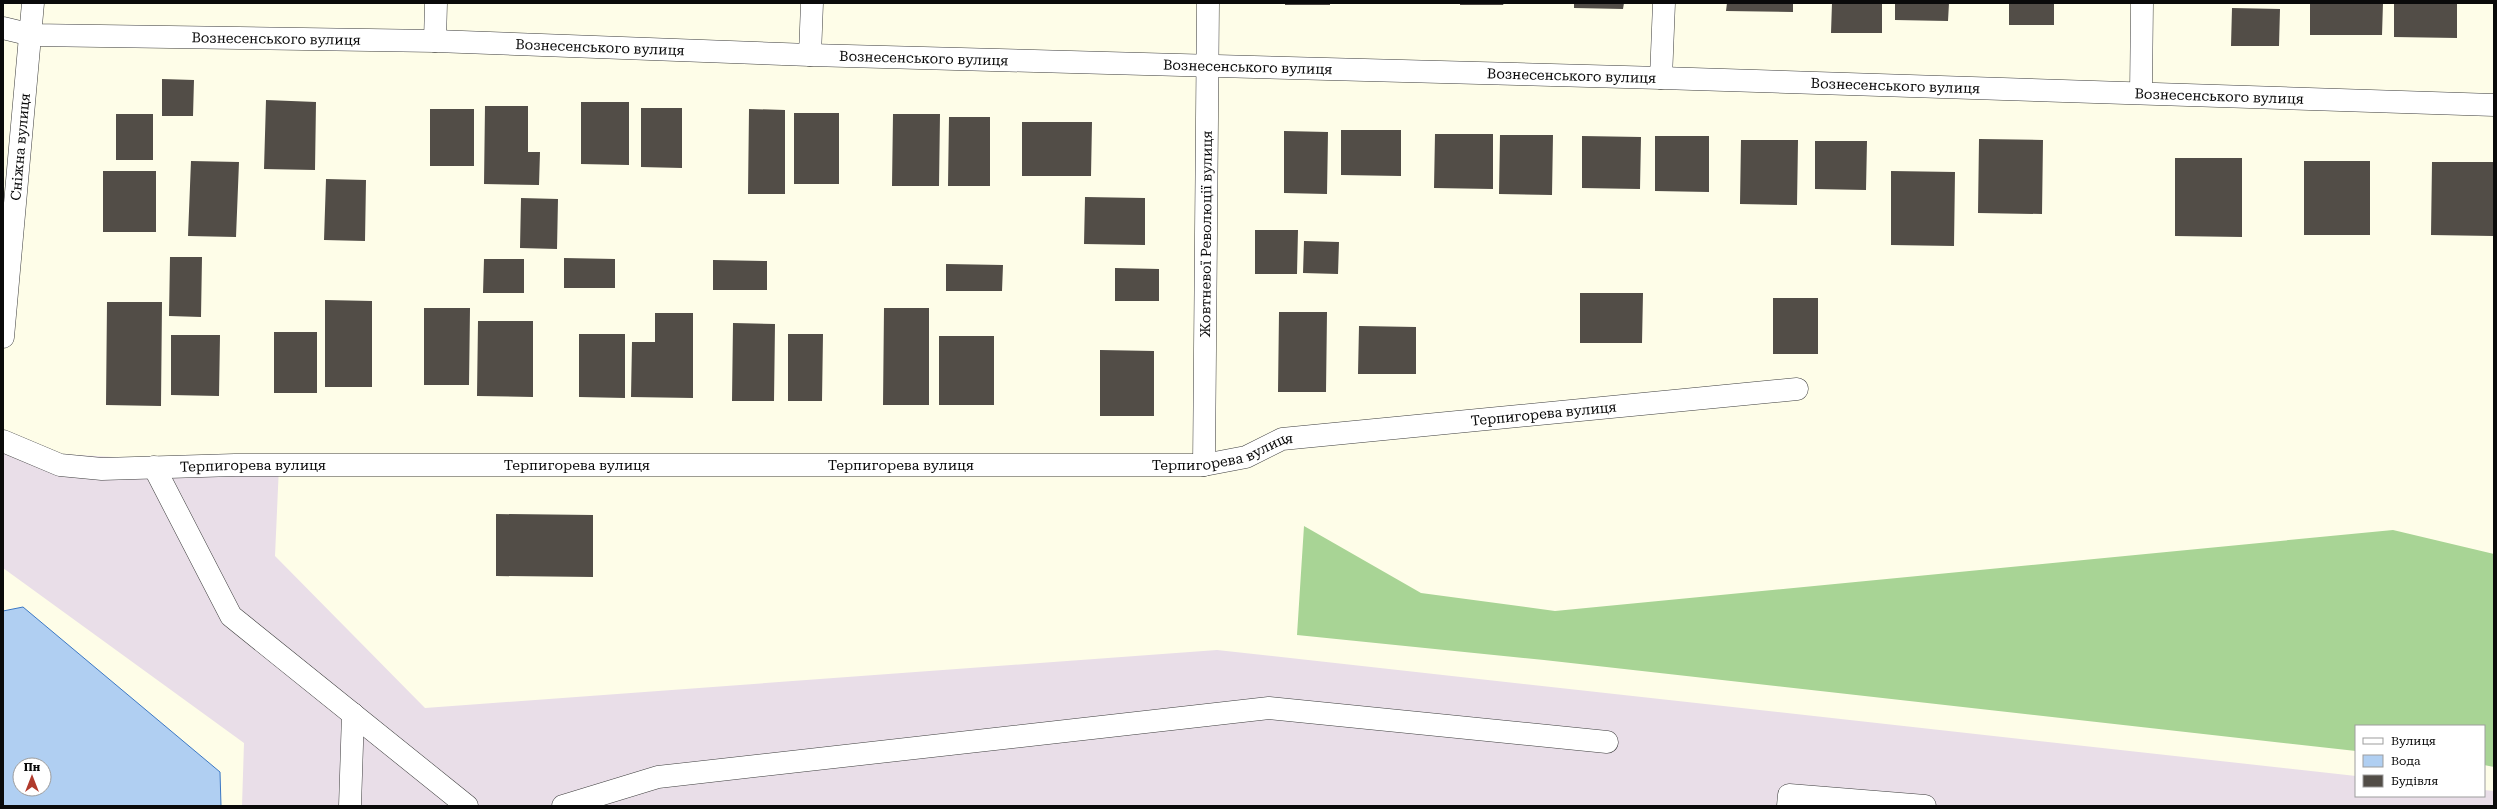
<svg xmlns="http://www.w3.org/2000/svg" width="2497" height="809" font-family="'Roboto Serif',serif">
	<rect width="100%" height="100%" fill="#fefde8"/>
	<path fill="#e9dee8" d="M3 451 279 466 275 556 425 708 1217 650 2356 776V796H2484V790L2494 791V806H242L244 743 3 568Z"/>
	<path fill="#a8d495" d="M1304 526 1421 593 1555 611 2393 530 2494 554V767L2484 765V726H2356V751L1544 660 1297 635Z"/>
	<path fill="#b0cff2" stroke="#3c78c4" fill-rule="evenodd" d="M23 607 220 772 221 806H3V611ZM20 765H44V789H20Z"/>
	<path fill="#524d47" d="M1285 3H1330V5H1285Z
		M1460 3H1504L1503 5H1460Z
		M1574 3H1624L1623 9 1574 8Z
		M1727 3H1793V12L1726 11Z
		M1832 3H1882V33H1831Z
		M1895 3H1949L1948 21 1895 20Z
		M2009 3H2054V25H2009Z
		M2310 3H2383L2382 35H2310Z
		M2394 3H2457V38L2394 37Z
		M2232 8 2280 9 2279 46H2231Z
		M162 79 194 80 193 116H162Z
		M266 100 316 102 315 170 264 169Z
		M581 102H629V165L581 164Z
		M485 106H528V152H540L539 185 484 184Z
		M641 108H682V168L641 167Z
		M430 109H474V166H430Z
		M749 109 785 110V194H748Z
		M794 113H839V184H794Z
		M116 114H153V160H116Z
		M893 114H940L939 186H892Z
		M949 117H990V186H948Z
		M1022 122H1092L1091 176H1022Z
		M1341 130H1401V176L1341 175Z
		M1284 131 1328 132 1327 194 1284 193Z
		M1435 134H1493V189L1434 188Z
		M1500 135H1553L1552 195 1499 194Z
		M1582 136 1641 137 1640 189 1582 188Z
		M1655 136H1709V192L1655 191Z
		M1979 139 2043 140 2042 214 1978 213Z
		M1741 140H1798L1797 205 1740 204Z
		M1815 141H1867L1866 190 1815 189Z
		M2175 158H2242V237L2175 236Z
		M191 161 239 162 236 237 188 236Z
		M2304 161H2370V235H2304Z
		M2432 162H2494L2493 236 2431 235Z
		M103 171H156V232H103Z
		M1891 171 1955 172 1954 246 1891 245Z
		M326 179 366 180 365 241 324 240Z
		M1085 197 1145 198V245L1084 244Z
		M521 198 558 199 557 249 520 248Z
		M1255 230H1298L1297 274H1255Z
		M1304 241 1339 242 1338 274 1303 273Z
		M170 257H202L201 317 169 316Z
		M564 258 615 259V288H564Z
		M484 259H524V293H483Z
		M713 260 767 261V290H713Z
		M946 264 1003 265 1002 291H946Z
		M1115 268 1159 269V301H1115Z
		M1580 293H1643L1642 343H1580Z
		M1773 298H1818V354H1773Z
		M325 300 372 301V387H325Z
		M107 302H162L161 406 106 405Z
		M424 308H470L469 385H424Z
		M884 308H929V405H883Z
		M1279 312H1327L1326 392H1278Z
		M655 313H693V398L631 397 632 342H655Z
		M478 321H533V397L477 396Z
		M733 323 775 324 774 401H732Z
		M1359 326 1416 327V374H1358Z
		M274 332H317V393H274Z
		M579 334H625V398L579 397Z
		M788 334H823L822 401H788Z
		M171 335H220L219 396 171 395Z
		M939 336H994V405H939Z
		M1100 350 1154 351V416H1100Z
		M496 514 593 515V577L496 576Z"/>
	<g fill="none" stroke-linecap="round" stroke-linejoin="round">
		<defs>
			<g id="minor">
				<path id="s1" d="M3 28 32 35 435 41 810 55 1661 78 2494 105"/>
				<path d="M435 41 436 3"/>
				<path d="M810 55 812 3"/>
				<path d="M1661 78 1664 3"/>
				<path d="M2141 93 2142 3"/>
				<path id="s2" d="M3 337 33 3"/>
				<path id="s3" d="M3 441 60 465 102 469 235 465H1204L1246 457 1282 439 1797 389"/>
				<path id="s4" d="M1204 465 1208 3"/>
				<path d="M154 467 231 616 467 806"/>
				<path d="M350 806 353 714"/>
				<path d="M563 806 658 777 1269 708 1607 742"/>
				<path d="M1788 806 1789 795 1925 806"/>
			</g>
		</defs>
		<use href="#minor" stroke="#3d3d3d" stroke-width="23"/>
		<use href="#minor" stroke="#fff" stroke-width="22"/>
	</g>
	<g text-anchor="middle" stroke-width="4" stroke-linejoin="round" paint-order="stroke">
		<g font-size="14" fill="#0a0a0a" stroke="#fff">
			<text dy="5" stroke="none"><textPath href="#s1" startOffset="274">Вознесенського вулиця</textPath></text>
			<text dy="5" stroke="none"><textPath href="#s1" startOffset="598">Вознесенського вулиця</textPath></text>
			<text dy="5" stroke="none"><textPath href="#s1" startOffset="922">Вознесенського вулиця</textPath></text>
			<text dy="5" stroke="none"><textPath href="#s1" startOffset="1246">Вознесенського вулиця</textPath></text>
			<text dy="5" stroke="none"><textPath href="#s1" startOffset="1570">Вознесенського вулиця</textPath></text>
			<text dy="5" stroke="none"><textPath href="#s1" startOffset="1894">Вознесенського вулиця</textPath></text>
			<text dy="5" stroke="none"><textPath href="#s1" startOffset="2218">Вознесенського вулиця</textPath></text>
			<text dy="5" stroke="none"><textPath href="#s2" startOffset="191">Сніжна вулиця</textPath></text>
			<text dy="5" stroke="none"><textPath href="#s4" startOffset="231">Жовтневої Революції вулиця</textPath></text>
			<text dy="5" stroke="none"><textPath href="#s3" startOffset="1552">Терпигорева вулиця</textPath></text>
			<text dy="5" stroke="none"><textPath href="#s3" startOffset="1227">Терпигорева вулиця</textPath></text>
			<text dy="5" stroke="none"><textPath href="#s3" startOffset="579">Терпигорева вулиця</textPath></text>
			<text dy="5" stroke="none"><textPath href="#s3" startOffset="903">Терпигорева вулиця</textPath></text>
			<text dy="5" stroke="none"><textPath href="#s3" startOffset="255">Терпигорева вулиця</textPath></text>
		</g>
	</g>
	<rect width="2497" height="809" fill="none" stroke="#0a0a0a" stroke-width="8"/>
	<rect x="2355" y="725" width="130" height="72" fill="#ffffff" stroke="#9d9d9d"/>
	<rect x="2363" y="738" width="20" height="6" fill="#ffffff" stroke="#9d9d9d"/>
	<text x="2391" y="745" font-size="12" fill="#0a0a0a">Вулиця</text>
	<rect x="2363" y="755" width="20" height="12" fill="#b0cff2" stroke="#9d9d9d"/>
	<text x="2391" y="765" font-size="12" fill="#0a0a0a">Вода</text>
	<rect x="2363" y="775" width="20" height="12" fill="#524d47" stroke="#9d9d9d"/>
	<text x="2391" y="785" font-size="12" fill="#0a0a0a">Будівля</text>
	<g transform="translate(32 777)"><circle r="19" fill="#ffffff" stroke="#9d9d9d"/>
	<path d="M0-3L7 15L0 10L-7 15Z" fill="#b03a2c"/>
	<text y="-6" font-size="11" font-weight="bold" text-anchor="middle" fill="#0a0a0a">Пн</text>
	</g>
</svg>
